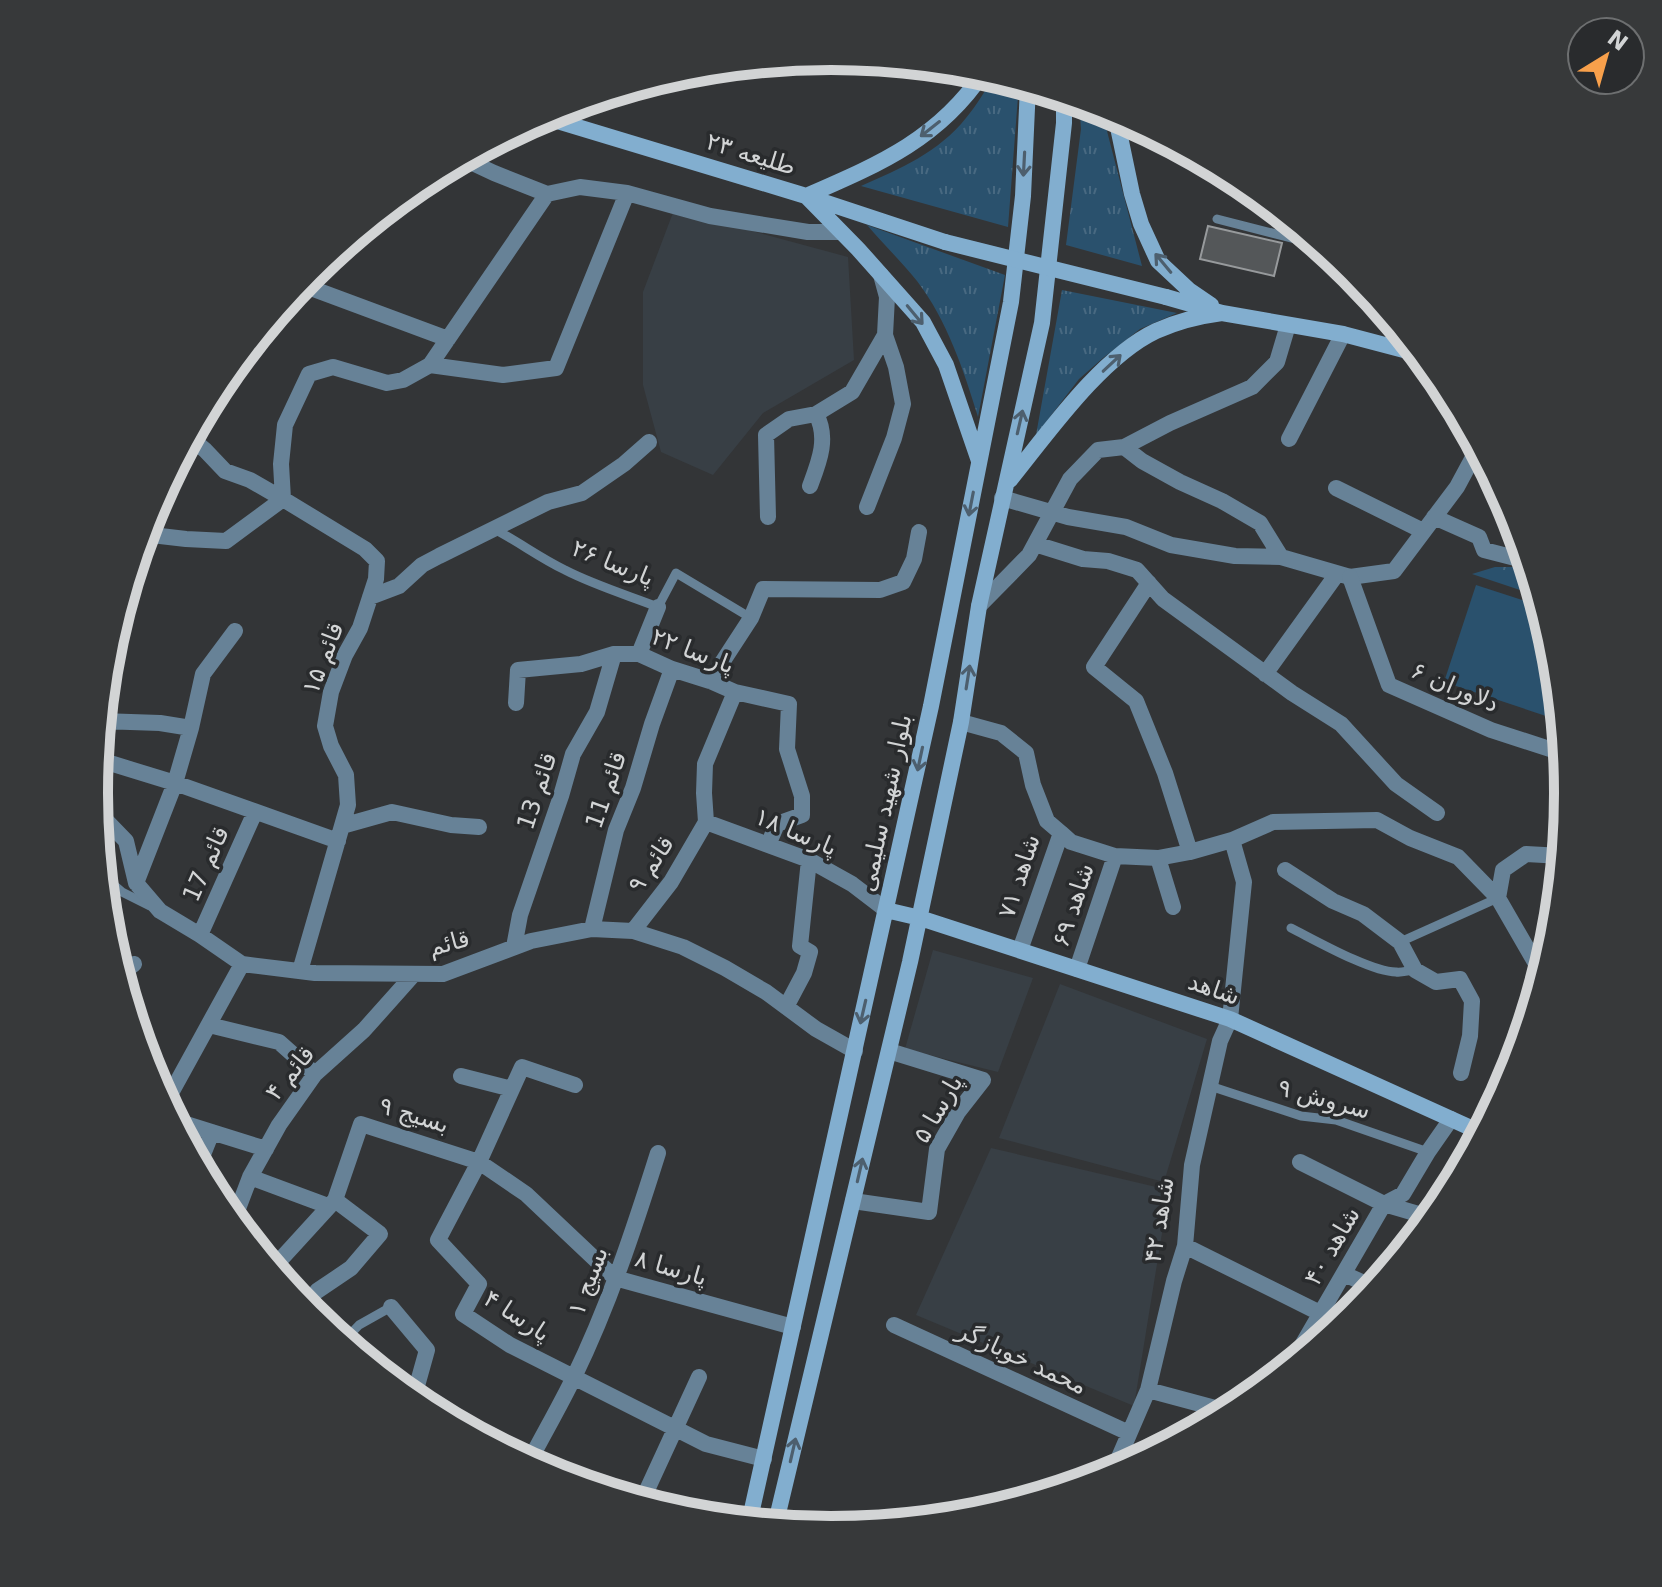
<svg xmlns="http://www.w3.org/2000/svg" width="1662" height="1587" font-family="'DejaVu Sans',Cairo,sans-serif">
	<defs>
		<pattern id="grass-tufts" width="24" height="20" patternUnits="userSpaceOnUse" patternTransform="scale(2)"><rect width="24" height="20" fill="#2a516d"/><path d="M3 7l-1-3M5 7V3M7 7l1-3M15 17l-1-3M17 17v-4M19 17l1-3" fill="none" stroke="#486981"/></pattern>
		<pattern id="park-crowns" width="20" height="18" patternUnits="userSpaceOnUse" patternTransform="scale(2)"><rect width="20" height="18" fill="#2a516d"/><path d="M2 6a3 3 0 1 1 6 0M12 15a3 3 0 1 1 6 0" fill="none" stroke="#486981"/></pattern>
	</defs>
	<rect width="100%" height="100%" fill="#333537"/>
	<path fill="#383f45" d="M674 210 848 257 854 360 763 413 713 475 661 452 643 385V292Z
		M933 950 1033 978 998 1072 905 1049Z
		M1060 984 1207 1039 1164 1182 999 1138Z
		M991 1148 1169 1190 1134 1406 916 1315Z"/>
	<path fill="url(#grass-tufts)" d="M995 76 1019 83 1008 227 861 186C900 169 939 152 966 118 977 105 985 90 995 76Z
		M1079 102 1101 108 1142 266 1066 245 1081 129Z
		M867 225 1005 275 978 417C964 371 947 320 917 281 902 262 883 244 867 225Z
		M1062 290 1177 313 1140 329 1103 358 1079 379 1036 435Z"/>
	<path fill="url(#park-crowns)" d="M1495 567H1529L1538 596 1472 574Z"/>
	<path fill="#2a516d" d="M1476 585 1541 606 1554 650 1561 721 1444 682Z"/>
	<path fill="#545759" stroke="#979a9c" stroke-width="2" d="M1208 226 1282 243 1274 276 1200 259Z"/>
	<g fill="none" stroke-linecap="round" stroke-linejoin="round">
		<path stroke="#678297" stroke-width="9" d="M1217 219 1319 245
			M494 529C519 542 540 558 565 570 594 585 627 595 658 607L676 573 751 618
			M102 875 122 892 150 906
			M1291 928C1315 940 1371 972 1396 972 1402 973 1409 970 1415 970
			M1400 942 1498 898
			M149 1074 176 1085
			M1210 1086 1301 1116 1336 1120 1428 1152
			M343 1342 359 1325 391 1307"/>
		<path stroke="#678297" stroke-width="16" d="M462 158 494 173 547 194 580 187 627 193 710 216 808 232H840
			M300 284 448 339
			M430 365 503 375 556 368 627 193
			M189 437 205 450 225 471 250 480 283 499 281 464 285 425 309 374 333 367 387 383 403 380 430 365 547 194
			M1289 439 1343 334
			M1124 447 1170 423 1252 387 1277 362 1288 325
			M810 486C819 462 829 438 816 414
			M1336 488 1423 531
			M1002 498 1068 517 1126 527 1171 545 1235 556 1281 557 1350 577 1394 571 1457 487 1478 448
			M867 507 894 438 903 404 896 367 885 335
			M768 517 766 435 789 419 816 414 852 392 885 335 887 297 881 275
			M1434 517 1479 537 1484 550 1519 559 1527 558
			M143 534 186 539 226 541 283 499 365 549 377 561 376 579 360 628 345 655 331 692 325 726 331 746 346 775 348 805 300 971
			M1035 544 1083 559 1108 561 1137 570 1163 599 1292 693 1341 724 1396 784 1437 813
			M1149 583 1094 667 1136 701 1165 773 1190 852
			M370 597 399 586 422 565 439 556 548 502 582 493 624 464 649 442
			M979 606 1029 555 1070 479 1098 450 1124 447 1142 461 1180 482 1222 501 1260 523 1281 557
			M639 654 658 607
			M1265 674 1337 574
			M710 681 751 618 763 589 880 590 903 582 914 559 919 532
			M735 692 705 764 704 793 706 822 809 860 852 884 886 910
			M516 703 518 670 581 664 614 654H639L672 669 710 681 735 692 789 704 787 749 802 796V815L777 824 768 845
			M101 721 160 723 191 728
			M961 722 1001 733 1026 753 1033 785 1047 821 1061 833 1020 950
			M97 759 175 783 338 841
			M97 760 107 722
			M95 809 126 841 136 883 160 911 200 935 242 964 315 973 443 974 531 941 592 929 633 931 683 947 725 968 766 992 816 1029 855 1051
			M342 826 392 812 451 825 479 827
			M1061 833 1071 842 1115 856 1158 858 1190 852 1232 840 1273 822 1377 820 1410 838 1458 857 1498 898
			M1158 858 1173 907
			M1285 870 1333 901 1363 914 1400 942 1415 970 1436 982 1460 979 1472 1001 1470 1036 1461 1073
			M136 883 175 783 191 728 203 674 235 631
			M592 929 616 830 633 788 652 724 672 669
			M633 931 671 882 706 822
			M200 935 255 812
			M514 947 520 915 561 796 573 754 597 712 614 654
			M1077 969 1115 856
			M119 975 134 964
			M1543 976 1498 898 1503 870 1526 854 1562 856
			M786 1007 804 973 810 952 800 946 809 860
			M209 1025 279 1042 315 1074
			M461 1076 512 1089
			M575 1085 522 1067 479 1162 438 1240 479 1284 463 1314 510 1345 706 1444 764 1459
			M165 1104 242 964
			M173 1120 266 1149
			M1480 1133 1516 1065
			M1300 1162 1384 1204 1432 1218
			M198 1167 212 1132
			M250 1177 328 1206
			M853 1201 929 1212 937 1149 958 1112 983 1080 889 1051
			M233 1222 250 1177 279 1125 315 1074 364 1030 414 974
			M1185 1246 1320 1313
			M272 1269 335 1200 361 1124 479 1162 526 1194 615 1278 793 1327
			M1344 1274 1375 1288
			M317 1291 351 1268 380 1234 335 1200
			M391 1307 427 1350 413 1400
			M894 1325 1129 1433
			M1290 1366 1384 1204 1403 1194 1428 1152 1451 1119
			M1148 1390 1230 1412
			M528 1464C543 1435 560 1406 574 1377 609 1305 634 1229 658 1153
			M1111 1476 1148 1390 1174 1281 1185 1246 1192 1165 1220 1041 1230 1019 1244 882 1232 840
			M641 1503 699 1377"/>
		<path stroke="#678297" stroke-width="16" d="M1350 577 1389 685 1491 730 1565 754"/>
		<path stroke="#82aecf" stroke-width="16" d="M1115 113 1132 194 1141 224 1158 261 1189 290 1211 305
			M541 116 806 196 945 242
			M1166 297 1222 313 1343 334 1419 354
			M979 461 946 365 923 322 858 249 806 196C877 165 938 140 983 73
			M1010 480C1048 433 1101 357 1156 331 1178 321 1199 316 1222 313
			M886 910 920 918 1230 1019 1482 1133
			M749 1523 931 706 1011 302 1023 196 1028 86
			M775 1526 910 962 961 722 979 606 1042 323 1064 123V97"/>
		<path stroke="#82aecf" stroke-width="16" d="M945 242 1166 297"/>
	</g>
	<defs><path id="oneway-shaft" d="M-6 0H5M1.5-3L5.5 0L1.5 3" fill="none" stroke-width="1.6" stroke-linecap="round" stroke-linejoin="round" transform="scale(2)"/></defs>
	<g stroke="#4d5f6e">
		<use href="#oneway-shaft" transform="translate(930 129) rotate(142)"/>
		<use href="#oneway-shaft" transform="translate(1024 164) rotate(93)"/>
		<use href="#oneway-shaft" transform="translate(1163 263) rotate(-130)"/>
		<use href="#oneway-shaft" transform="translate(915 315) rotate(50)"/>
		<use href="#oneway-shaft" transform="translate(1112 363) rotate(-43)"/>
		<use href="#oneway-shaft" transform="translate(1020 422) rotate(-77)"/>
		<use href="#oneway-shaft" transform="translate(971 504) rotate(101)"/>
		<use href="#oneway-shaft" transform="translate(968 677) rotate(-81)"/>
		<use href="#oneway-shaft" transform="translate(920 759) rotate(102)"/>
		<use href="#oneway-shaft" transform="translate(863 1012) rotate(103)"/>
		<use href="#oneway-shaft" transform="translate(860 1170) rotate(-77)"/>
		<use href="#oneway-shaft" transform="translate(793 1450) rotate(-77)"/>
	</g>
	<g text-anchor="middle" stroke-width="7" stroke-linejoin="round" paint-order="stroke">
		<g font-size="24" fill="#d2d4d5" stroke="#292b2d">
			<text transform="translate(751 154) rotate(17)" y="8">طلیعه ۲۳</text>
			<text transform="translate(613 563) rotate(22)" y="8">پارسا ۲۶</text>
			<text transform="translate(693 651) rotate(21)" y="8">پارسا ۲۲</text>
			<text transform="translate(323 658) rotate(-69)" y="8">قائم ۱۵</text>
			<text transform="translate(1455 687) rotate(23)" y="8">دلاوران ۶</text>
			<text transform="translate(606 790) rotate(-71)" y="8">قائم 11</text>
			<text transform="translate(537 791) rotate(-72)" y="8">قائم 13</text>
			<text transform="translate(885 803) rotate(-78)" y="8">بلوار شهید سلیمی</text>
			<text transform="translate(796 832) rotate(23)" y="8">پارسا ۱۸</text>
			<text transform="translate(206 864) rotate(-66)" y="8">قائم 17</text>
			<text transform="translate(651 864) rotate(-56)" y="8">قائم ۹</text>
			<text transform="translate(1019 876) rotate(-72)" y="8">شاهد ۷۱</text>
			<text transform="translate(1073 905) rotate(-72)" y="8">شاهد ۶۹</text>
			<text transform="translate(449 943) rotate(-15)" y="8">قائم</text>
			<text transform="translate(1214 989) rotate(19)" y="8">شاهد</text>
			<text transform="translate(290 1073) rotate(-51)" y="8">قائم ۴</text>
			<text transform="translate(1324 1099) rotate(15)" y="8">سروش ۹</text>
			<text transform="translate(938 1109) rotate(-60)" y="8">پارسا ۵</text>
			<text transform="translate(414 1115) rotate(17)" y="8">بسیج ۹</text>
			<text transform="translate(1159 1220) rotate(-81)" y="8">شاهد ۴۲</text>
			<text transform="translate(1332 1246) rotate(-60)" y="8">شاهد ۴۰</text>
			<text transform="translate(671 1268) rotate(16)" y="8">پارسا ۸</text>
			<text transform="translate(588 1281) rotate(-69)" y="8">بسیج ۱</text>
			<text transform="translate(517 1316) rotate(33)" y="8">پارسا ۴</text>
			<text transform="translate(1022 1358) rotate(25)" y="8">محمد خوبازگر</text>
		</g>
	</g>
	<path d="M0 0H1662V1587H0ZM108 793a723 723 0 1 1 1446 0a723 723 0 1 1-1446 0Z" fill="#37393a" fill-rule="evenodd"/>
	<path fill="none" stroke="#d2d4d5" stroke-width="10" d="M108 793a723 723 0 1 1 1446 0a723 723 0 1 1-1446 0Z"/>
	<g transform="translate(1606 56) rotate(37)"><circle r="38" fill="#292b2d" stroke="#6d6f70" stroke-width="2"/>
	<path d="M0-6L14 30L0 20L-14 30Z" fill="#f8a04b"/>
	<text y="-12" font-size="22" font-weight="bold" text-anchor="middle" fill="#d2d4d5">N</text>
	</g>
</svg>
